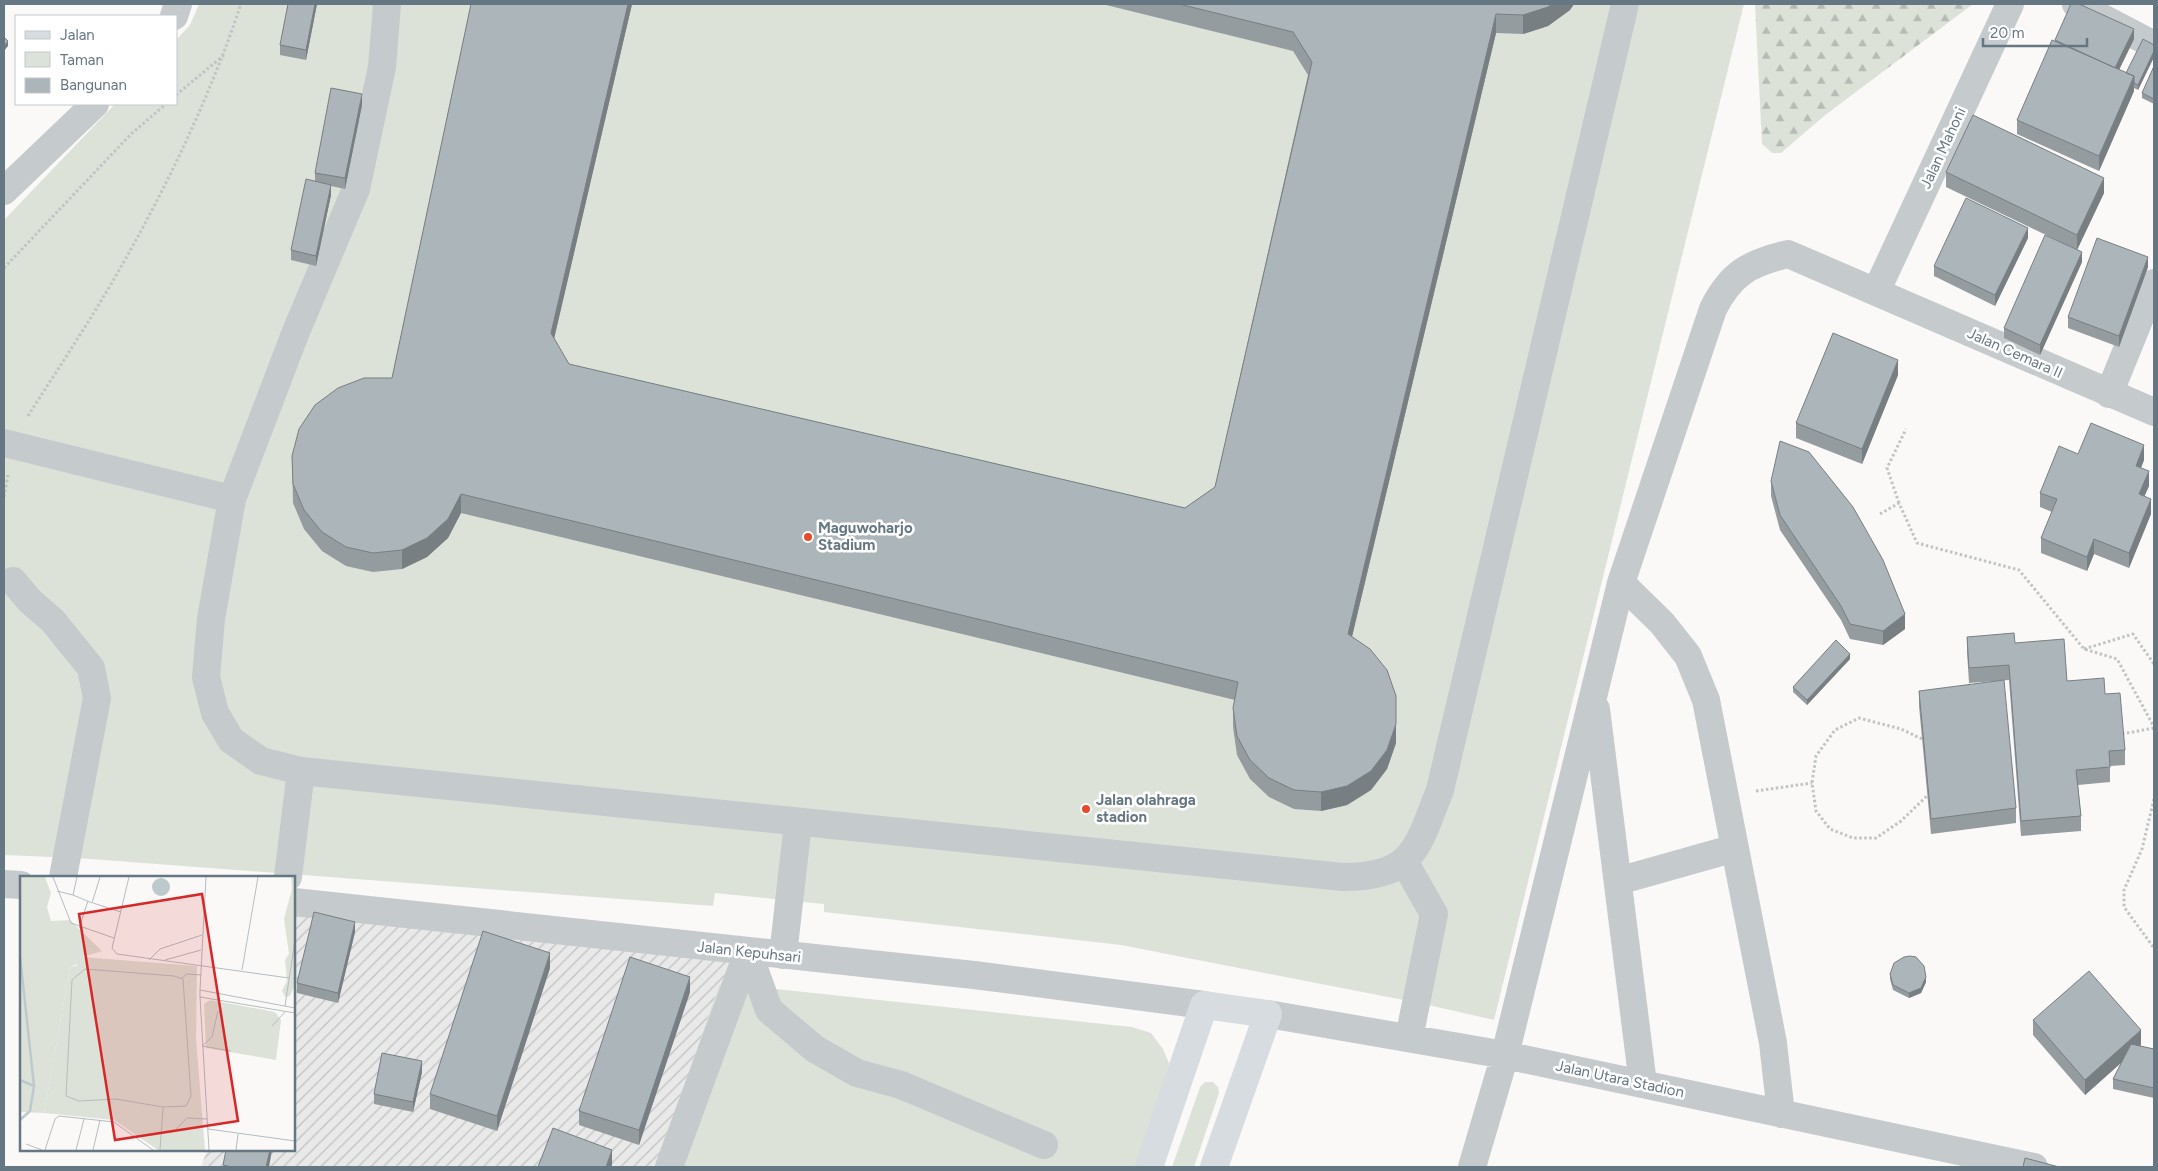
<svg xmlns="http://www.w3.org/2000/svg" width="2158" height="1171" font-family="Figtree,sans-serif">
	<defs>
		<pattern id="industrial-furrows" width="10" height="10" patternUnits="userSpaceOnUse" patternTransform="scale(1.25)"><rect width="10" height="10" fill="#e8e9e8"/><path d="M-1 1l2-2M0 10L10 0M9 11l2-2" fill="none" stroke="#c0c2c1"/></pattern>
		<pattern id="forest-firs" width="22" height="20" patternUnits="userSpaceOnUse" patternTransform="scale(1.25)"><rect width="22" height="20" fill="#dce2d8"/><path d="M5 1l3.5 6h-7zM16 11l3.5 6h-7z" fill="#b6bcb5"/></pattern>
	</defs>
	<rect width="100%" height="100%" fill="#faf9f7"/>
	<path fill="url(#industrial-furrows)" d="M294 902 765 954 666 1167H201L207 1150H294Z"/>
	<path fill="#dce2d8" d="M199 4H1744L1494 1020 1424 1004 1121 945 824 912V904L715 893 713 906 77 858 4 855V220L115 104H176V40L190 25Z
		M719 985 747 986 1132 1027 1151 1033 1163 1049 1169 1063 1165 1086 1136 1167H656Z
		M1205 1082H1213L1218 1087 1219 1093 1194 1167H1172L1200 1087Z"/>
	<path fill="url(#forest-firs)" d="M1755 4H1973L1824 116 1781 153H1772L1762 144Z"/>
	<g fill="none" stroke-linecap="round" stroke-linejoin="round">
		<path stroke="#c1c3c5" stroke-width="3" stroke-dasharray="2.5 2.5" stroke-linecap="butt" d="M176 95 224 55
			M4 268 131 134 166 104
			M28 416C61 364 96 312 126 258 171 178 212 91 241 4
			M4 497 8 475
			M1899 503 1887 468 1906 429
			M1880 514 1899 503 1917 543 2019 570 2084 649 2117 659 2154 727
			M2084 649 2133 634 2154 664
			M2122 734 2154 728
			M1922 739 1901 729 1859 718 1835 730 1816 756 1812 783 1816 811 1830 829 1853 838H1876L1901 821 1928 795
			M1756 791 1812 783
			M2154 799 2142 849 2124 890V907L2154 948"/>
		<path stroke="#c5cacd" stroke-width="28" d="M387 4 382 67 356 189 295 334 232 499 211 619 206 677 215 713 231 740 261 761 301 771 1343 877C1414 877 1417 848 1440 790L1625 4
			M2076 4 2154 45
			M174 16 178 4
			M4 191 95 104
			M1876 292 2010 4
			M2109 394 2154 283
			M4 443 232 499
			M13 581 30 601 53 621 91 668 97 698 63 877
			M1621 583 1662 623 1688 656 1706 700 1773 1043 1781 1114
			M1596 709 1643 1084
			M1405 863 1434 914 1409 1038
			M288 877 301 771
			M1618 881 1735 848
			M4 884 21 885
			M294 902 974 975 1204 1005
			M748 952 769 1010 815 1049 857 1073 901 1085 1044 1145
			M783 955 798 823
			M1268 1014 1505 1055 2034 1167
			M669 1167 748 952
			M1472 1167 1505 1055 1621 583 1713 309C1731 273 1750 263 1788 254L2154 412"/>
		<path stroke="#d6dcdf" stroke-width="28" d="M1149 1167 1204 1005 1268 1014 1214 1167"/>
	</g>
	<path fill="#949ca0" d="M288 4H317L306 60 280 55V45Z
		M471 4H632L554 338 569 364 1185 508 1215 487 1308 75 1293 51 1102 4H1574L1570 10 1548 26 1523 34 1496 33 1352 637 1396 743 1387 769 1371 790 1347 805 1321 811 1294 809 1269 797 1250 779 1237 755 1233 727V708L1235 700 461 513 448 538 427 557 402 569 373 572 346 566 322 551 304 529 293 503 292 456 392 378Z
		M2134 39 2119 70 2126 73 2154 45V57L2138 90 2134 88V91L2099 171 2017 134V120L2055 40Z
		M2154 66V104L2142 98V93Z
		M362 105 345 189 331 186V195L316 266 291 260V250L315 181V173Z
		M1946 172 2104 193 2077 250 1946 187Z
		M2028 238 1995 306 1934 276V266Z
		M2082 262 2040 355 2004 338V328Z
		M2148 267 2119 347 2068 328V317Z
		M1898 375 1862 464 1796 438V423Z
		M2078 454 2144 460 2141 468 2149 486 2144 496 2151 514 2129 568 2094 554 2087 571 2041 553V538L2052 512 2040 507V493Z
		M1771 481 1905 629 1883 645 1850 639 1841 620 1780 530 1771 496Z
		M1967 637 2015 643 2067 681 2105 694 2125 750V765L2110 766V782L2078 785 2081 816V831L2021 836 2009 680 1969 683 1967 652Z
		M1850 659 1807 705 1793 692V687Z
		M1919 691 2016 808V823L1931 834 1919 706Z
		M355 932 338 1003 297 993V983Z
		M550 968 497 1131 430 1109V1094Z
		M1890 974 1926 982 1921 993 1909 998 1893 990 1890 979Z
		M690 992 639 1145 579 1125V1111Z
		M2033 1020 2141 1045 2140 1046 2154 1049V1098L2113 1089V1079L2121 1063 2085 1095 2033 1035Z
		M422 1072 413 1112 374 1104V1094Z"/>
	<path fill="#787f82" d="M315 4H317L306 60V50Z
		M628 4H632L551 352V333Z
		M1552 4H1574L1570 10 1548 26 1523 34V15Z
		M1496 14V33L1348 653V634Z
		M2134 29V39L2115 78V68Z
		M8 41V46L4 51V46Z
		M2154 51V57L2138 90V85Z
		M2134 76V91L2099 171V156Z
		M362 94V105L345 189V178Z
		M2104 178V193L2077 250V235Z
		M331 185V195L316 266V256Z
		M2028 228V238L1995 306V295Z
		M2082 252V262L2040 355V345Z
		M2148 257V267L2119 347V336Z
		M1898 360V375L1862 464V449Z
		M2144 445V460L2136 480V466Z
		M2149 471V486L2139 509V494Z
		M461 494V513L448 538 427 557 402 569V550Z
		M2151 499V514L2129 568V553Z
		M2094 539V554L2087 571V557Z
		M1905 614V629L1883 645V631Z
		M1850 654V659L1807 705V700Z
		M1396 696V743L1387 769 1371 790 1347 805 1321 811V792Z
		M355 922V932L338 1003V993Z
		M550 953V968L497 1131V1116Z
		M690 977V992L639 1145V1130Z
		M1926 977V982L1921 993 1909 998V993Z
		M2141 1030V1045L2085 1095V1080Z
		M422 1061V1072L413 1112V1102Z
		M270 1150H272L269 1167H266Z
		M612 1150V1165L611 1167H606Z"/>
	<path fill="#acb5ba" stroke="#787f82" d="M288 4H315L306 50 280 45Z
		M471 4H628L551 333 569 364 1185 508 1215 487 1312 62 1293 32 1179 4H1552L1548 7 1523 15 1496 14 1348 634 1370 649 1387 670 1396 696V724L1387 750 1371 771 1347 786 1321 792 1294 790 1269 778 1250 760 1237 736 1233 708 1238 682 461 494 448 519 427 538 402 550 373 553 346 547 322 532 304 510 293 484 292 456 299 429 315 405 338 388 364 378H392Z
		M2071 4H2079L2134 29 2115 68 2055 40Z
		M4 37 8 41 4 46Z
		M2143 39 2154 45V51L2138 85 2134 83V76L2126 73Z
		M2052 40 2134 76 2099 156 2017 120Z
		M2154 66V99L2142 93Z
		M331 88 362 94 345 178 315 173Z
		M1973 115 2104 178 2077 235 1946 172Z
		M306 179 331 185 316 256 291 250Z
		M1966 198 2028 228 1995 295 1934 266Z
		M2045 235 2082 252 2040 345 2004 328Z
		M2097 238 2148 257 2119 336 2068 317Z
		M1833 333 1898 360 1862 449 1796 423Z
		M2091 423 2144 445 2136 466 2149 471 2139 494 2151 499 2129 553 2094 539 2087 557 2041 538 2057 499 2040 493 2059 446 2078 454Z
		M1780 441 1809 452 1853 507 1883 560 1905 614 1883 631 1850 624 1841 606 1780 515 1771 481Z
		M2014 633 2015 643 2064 639 2067 681 2104 678 2105 694 2120 693 2125 750 2109 751 2110 767 2076 770 2081 816 2021 821 2009 665 1969 668 1967 637Z
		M1836 640 1850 654 1807 700 1793 687Z
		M2004 680 2016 808 1931 819 1919 691Z
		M314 912 355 922 338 993 297 983Z
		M483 931 550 953 497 1116 430 1094Z
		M1910 956 1916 957 1924 966 1926 977 1921 988 1909 993 1893 985 1890 974 1894 963 1904 957Z
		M630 957 690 977 639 1130 579 1111Z
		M2089 971 2141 1030 2085 1080 2033 1020Z
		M2131 1044 2154 1049V1088L2113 1079Z
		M382 1053 422 1061 413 1102 374 1094Z
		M553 1128 612 1150 606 1167H538Z
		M226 1150H270L266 1167H232L223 1165Z
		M2025 1158 2059 1167H2023Z"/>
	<g fill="#e74a2a" stroke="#fff" stroke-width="2">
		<circle cx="808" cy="537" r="5"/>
		<circle cx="1086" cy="809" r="5"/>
	</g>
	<g text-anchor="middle" stroke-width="5" stroke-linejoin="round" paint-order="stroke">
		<g font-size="15" fill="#647783" stroke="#fff">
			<text transform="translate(1943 148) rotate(-65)" y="5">Jalan Mahoni</text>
			<text transform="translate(2015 353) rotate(24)" y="5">Jalan Cemara II</text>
			<text transform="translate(749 952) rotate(6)" y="5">Jalan Kepuhsari</text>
			<text transform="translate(1620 1079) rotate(12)" y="5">Jalan Utara Stadion</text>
		</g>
		<g font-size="15" font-weight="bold" fill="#647783" stroke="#fff" text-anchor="start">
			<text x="818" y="533">Maguwoharjo<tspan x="818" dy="17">Stadium</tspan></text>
			<text x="1096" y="805">Jalan olahraga<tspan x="1096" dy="17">stadion</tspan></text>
		</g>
	</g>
	<g transform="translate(20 876)">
		<rect width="275" height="275" fill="#faf9f7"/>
		<path d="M62 81 177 90 176 163 185 274H138L94 244 24 237 50 91 56 90ZM190 124 255 136 261 144 256 184 186 172 184 128Z" fill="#dce2d8"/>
		<path d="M0 1H25L31 17 27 31 31 45 50 44 82 75 62 81 60 87 50 91 24 237 0 236ZM271 1H275V108L270 120 265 121 262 115 267 105 265 84 269 78 264 43 272 13Z" fill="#dce2d8"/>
		<path d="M132 11a9 9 0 1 1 18 0a9 9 0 1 1-18 0Z" fill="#bdcacd"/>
		<path fill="none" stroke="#bdcacd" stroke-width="2.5" d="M0 80 14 210 10 235 0 244M0 204 14 210"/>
		<path fill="none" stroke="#b5bdc2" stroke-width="1" d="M33 1 51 47 94 62M57 1 53 19 72 27 80 1M109 1 92 72 97 78 269 102M37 15 53 19M73 27 101 36M59 52 68 25M129 84 140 73 182 59M145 84 181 74M65 93 154 100 163 103 171 220 166 230 143 231 96 223 59 225 46 220 52 104ZM222 94 238 1M162 102 167 98 181 99M180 114 186 1M180 121 189 274M265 130 275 64M275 132 180 114V121L275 137M252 150 265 136M182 170 192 161 198 135M182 170 211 175M156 253 167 242 187 243M188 253 275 265M6 268 22 274M25 274 35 243 39 240 94 246 133 274M56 274 64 243M73 274 80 244M140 274 143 231M216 274 218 258"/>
		<path fill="#d62828" fill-opacity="0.15" stroke="#d62828" stroke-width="2.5" d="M182 18 218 245 95 264 59 38Z"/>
		<rect width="275" height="275" fill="none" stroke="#647783" stroke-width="2.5"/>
	</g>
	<rect width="2158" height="1171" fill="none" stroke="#647783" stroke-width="10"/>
	<rect x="15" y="15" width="162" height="90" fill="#ffffff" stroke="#c1c9cd"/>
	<rect x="25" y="31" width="25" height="8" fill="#d6dcdf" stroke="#c1c9cd"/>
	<text x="60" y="40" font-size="15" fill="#647783">Jalan</text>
	<rect x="25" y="52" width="25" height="15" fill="#dce2d8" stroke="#c1c9cd"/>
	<text x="60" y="65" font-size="15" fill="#647783">Taman</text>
	<rect x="25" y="78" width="25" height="15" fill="#acb5ba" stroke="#c1c9cd"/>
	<text x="60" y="90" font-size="15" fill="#647783">Bangunan</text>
	<path d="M1983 38v8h104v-8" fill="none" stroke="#647783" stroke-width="2.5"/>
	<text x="1990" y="38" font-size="15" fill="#647783" stroke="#ffffff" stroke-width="4" paint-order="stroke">20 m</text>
</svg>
